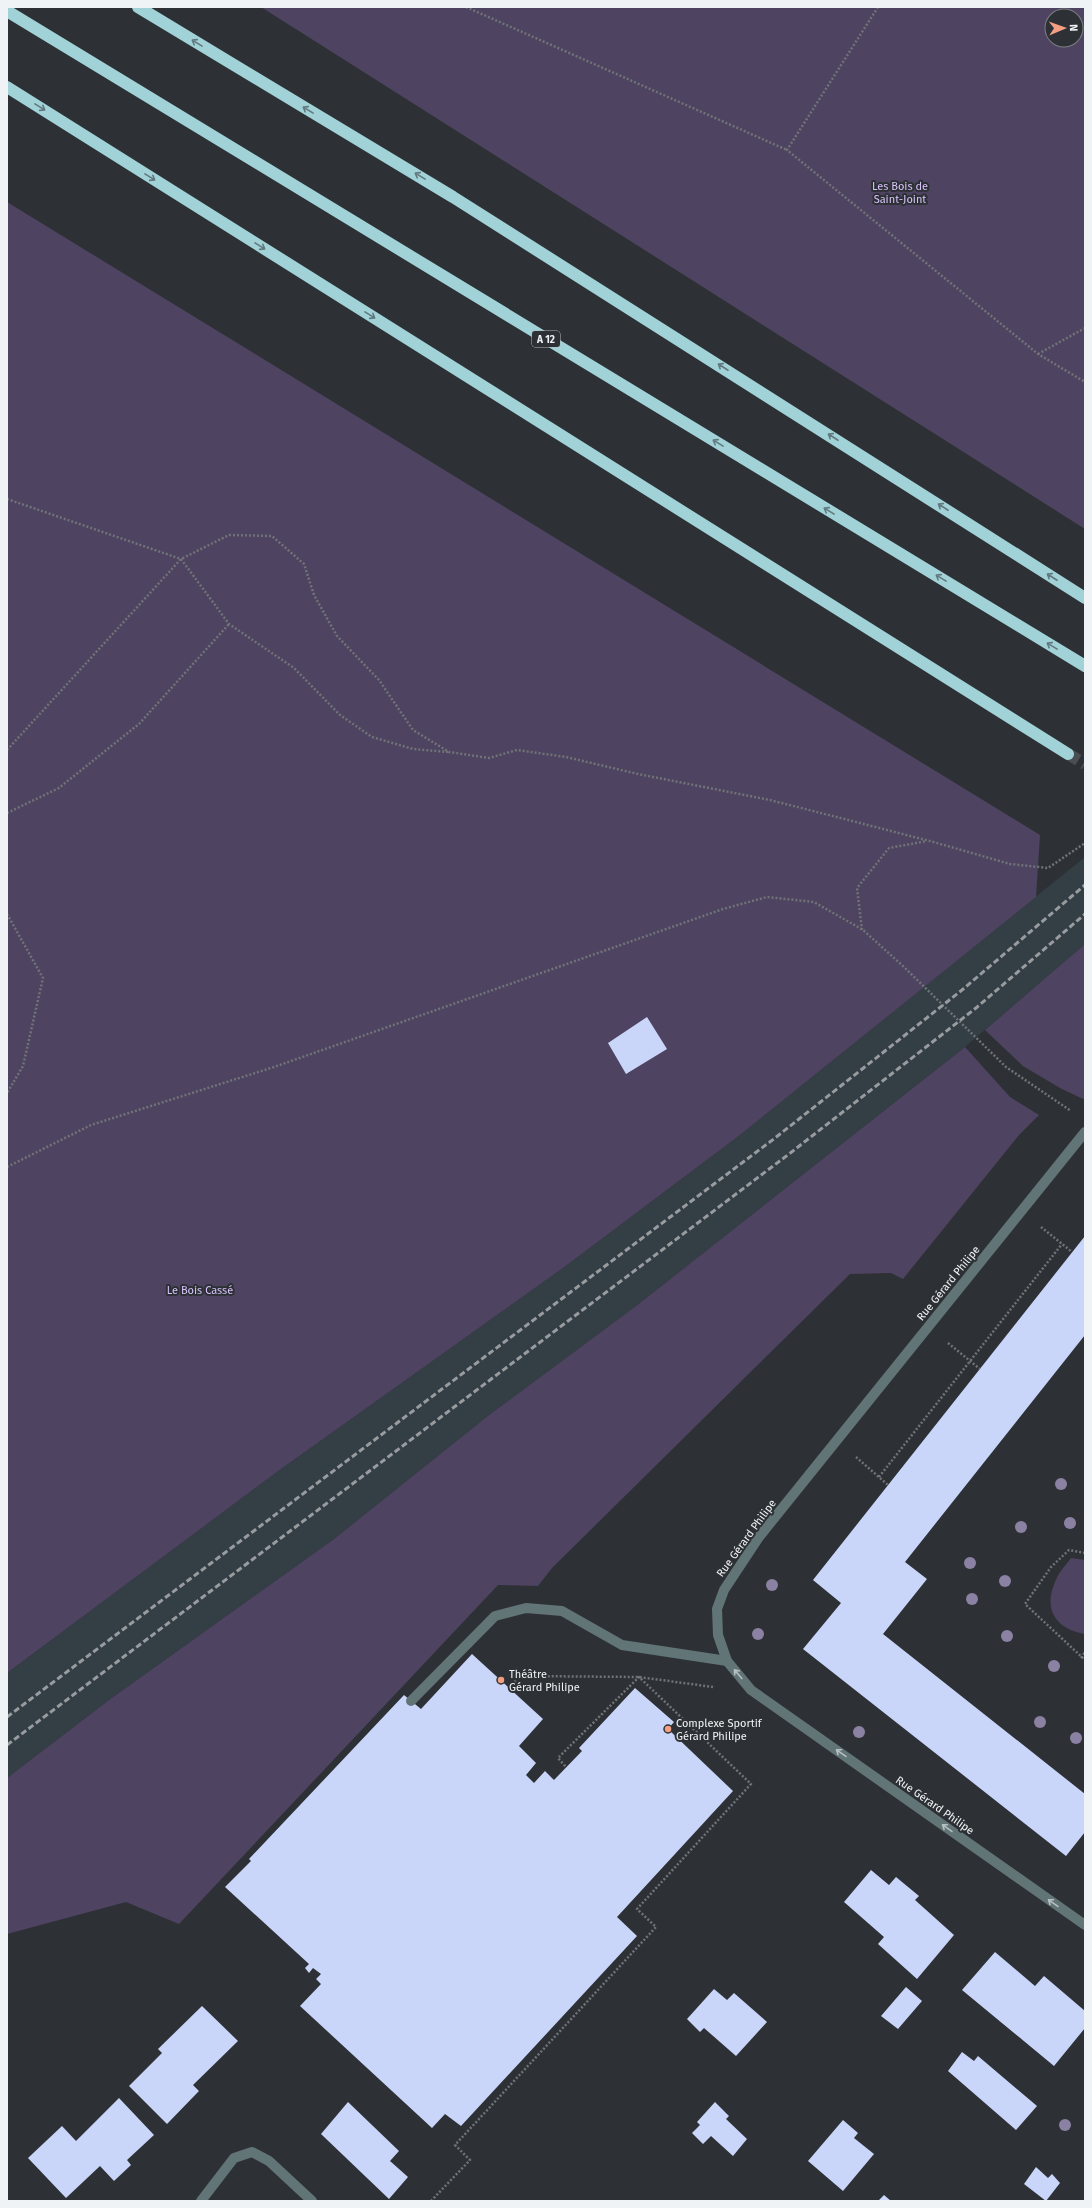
<svg xmlns="http://www.w3.org/2000/svg" width="1092" height="2208" font-family="'Fira Sans',sans-serif">
	<rect width="100%" height="100%" fill="#2d3135"/>
	<path fill="#333e45" d="M1085 857V944L965 1047 636 1306 489 1415 334 1539 109 1700 7 1778V1673L281 1469 563 1268 740 1135Z"/>
	<path fill="#4e4360" fill-rule="evenodd" d="M261 7H1085V529ZM1052 16H1076V40H1052Z
		M7 202 1040 835 1036 897 740 1135 563 1268 281 1469 7 1673Z
		M1085 944V1098L1083 1099 1060 1088 1023 1066 985 1030Z
		M965 1047 1010 1097 1039 1115 1019 1135 903 1279 891 1273 850 1274 552 1568 538 1586 498 1585 179 1924 126 1902 7 1934V1778L109 1700 334 1539 489 1415 636 1306Z
		M1071 1558 1085 1560V1634C1056 1629 1043 1610 1055 1582 1058 1573 1066 1565 1071 1558Z"/>
	<path fill="#c9d6fa" d="M647 1017 667 1049 626 1074 608 1043Z
		M1085 1236V1335L905 1562 927 1579 883 1634 1085 1794V1832L1066 1856 803 1649 841 1603 813 1580Z
		M472 1654 543 1719 519 1746 536 1763 526 1775 534 1783 545 1771 554 1780 582 1751 579 1748 635 1688 674 1722 668 1729 733 1791 617 1917 637 1936 461 2126 445 2114 432 2128 300 2006 321 1984 316 1979 321 1974 313 1968 309 1973 305 1968 309 1964 225 1887 251 1861 249 1859 404 1695 421 1709Z
		M871 1870 889 1885 896 1877 919 1896 915 1900 954 1935 917 1979 878 1944 884 1937 844 1902Z
		M995 1952 1035 1986 1044 1976 1085 2011V2028L1054 2066 962 1990Z
		M906 1987 922 2001 898 2029 881 2016Z
		M714 1989 727 2000 734 1993 767 2022 736 2056 704 2028 700 2032 687 2019Z
		M202 2006 238 2041 193 2085 199 2091 167 2124 129 2086 162 2053 158 2049Z
		M962 2052 974 2061 978 2056 1037 2106 1016 2130 948 2071Z
		M119 2098 154 2135 127 2160 131 2165 114 2181 100 2166 66 2198 28 2158 62 2126 76 2141Z
		M348 2102 399 2151 390 2161 408 2177 389 2199 321 2134Z
		M715 2102 729 2116 726 2119 747 2139 733 2156 711 2136 703 2144 692 2133 700 2125 697 2122Z
		M843 2120 858 2133 854 2138 874 2154 843 2191 808 2161Z
		M1036 2167 1048 2178 1052 2174 1060 2183 1046 2201 1024 2184Z
		M884 2195 891 2201H878Z"/>
	<g fill="none" stroke-linecap="round" stroke-linejoin="round">
		<path stroke="#4a4e52" stroke-width="12" stroke-dasharray="12 6" stroke-linecap="butt" d="M1068 754 1085 764"/>
		<path stroke="#707377" stroke-width="2.5" stroke-dasharray="2 2" stroke-linecap="butt" d="M466 7 787 150
			M878 7 787 150 1038 354 1085 382
			M1038 354 1085 328
			M7 499 181 559 229 624 294 668 340 715 372 737 413 749 448 752
			M7 750 181 559 229 535 272 536 304 564 314 595 337 636 379 680 413 730 449 752 489 758 517 750 566 757 638 774 770 800 930 841 1010 864 1048 868 1085 843
			M7 813 59 788 139 724 229 624
			M7 914 43 978 23 1066 7 1093
			M862 930 857 888 889 848 927 841
			M7 1167 91 1125 274 1067 723 909 767 897 814 902 863 930 904 967 1006 1067 1071 1111
			M1041 1227 1072 1252
			M948 1343 980 1369
			M856 1457 888 1485
			M879 1477 1062 1244
			M1085 1553 1069 1550 1051 1567 1025 1604 1085 1660
			M1081 1658 1085 1652
			M509 1688 520 1676 639 1677 713 1687
			M431 2201 470 2160 455 2145 656 1927 637 1909 751 1784 639 1677 558 1758 566 1767"/>
		<path stroke="#617476" stroke-width="10" d="M411 1701 495 1616 526 1608 562 1611 622 1645 727 1661"/>
		<path stroke="#617476" stroke-width="10" d="M1085 1132 759 1537 724 1590 717 1609 718 1635 727 1661 751 1690 1085 1925
			M201 2201 234 2158 252 2152 269 2161 312 2201"/>
		<path stroke="#a1d2d7" stroke-width="12" d="M138 7 453 197 1085 598
			M7 11 1085 666
			M7 87 1068 754"/>
		<path stroke="#989c9f" stroke-width="3" stroke-dasharray="6 3" stroke-linecap="butt" d="M7 1717 775 1138 962 990 1085 885
			M7 1745 789 1154 976 1008 1085 914"/>
	</g>
	<g fill="#8b81a2">
		<circle cx="1061" cy="1484" r="6"/>
		<circle cx="1070" cy="1523" r="6"/>
		<circle cx="1021" cy="1527" r="6"/>
		<circle cx="970" cy="1563" r="6"/>
		<circle cx="1005" cy="1581" r="6"/>
		<circle cx="772" cy="1585" r="6"/>
		<circle cx="972" cy="1599" r="6"/>
		<circle cx="758" cy="1634" r="6"/>
		<circle cx="1007" cy="1636" r="6"/>
		<circle cx="1054" cy="1666" r="6"/>
		<circle cx="1040" cy="1722" r="6"/>
		<circle cx="859" cy="1732" r="6"/>
		<circle cx="1076" cy="1738" r="6"/>
		<circle cx="1065" cy="2125" r="6"/>
	</g>
	<defs><path id="oneway-shaft" d="M-6 0H5M1.5-3L5.5 0L1.5 3" fill="none" stroke-width="1.6" stroke-linecap="round" stroke-linejoin="round"/></defs>
	<g stroke="#61797e">
		<use href="#oneway-shaft" transform="translate(197 43) rotate(-149)"/>
		<use href="#oneway-shaft" transform="translate(40 107) rotate(32)"/>
		<use href="#oneway-shaft" transform="translate(308 110) rotate(-149)"/>
		<use href="#oneway-shaft" transform="translate(420 176) rotate(-149)"/>
		<use href="#oneway-shaft" transform="translate(150 177) rotate(32)"/>
		<use href="#oneway-shaft" transform="translate(260 246) rotate(32)"/>
		<use href="#oneway-shaft" transform="translate(370 315) rotate(32)"/>
		<use href="#oneway-shaft" transform="translate(723 367) rotate(-147)"/>
		<use href="#oneway-shaft" transform="translate(833 437) rotate(-147)"/>
		<use href="#oneway-shaft" transform="translate(718 443) rotate(-149)"/>
		<use href="#oneway-shaft" transform="translate(943 507) rotate(-147)"/>
		<use href="#oneway-shaft" transform="translate(829 511) rotate(-149)"/>
		<use href="#oneway-shaft" transform="translate(1052 577) rotate(-147)"/>
		<use href="#oneway-shaft" transform="translate(941 578) rotate(-149)"/>
		<use href="#oneway-shaft" transform="translate(1052 646) rotate(-149)"/>
	</g>
	<g stroke="#b7c0c2">
		<use href="#oneway-shaft" transform="translate(738 1674) rotate(-130)"/>
		<use href="#oneway-shaft" transform="translate(841 1753) rotate(-145)"/>
		<use href="#oneway-shaft" transform="translate(947 1828) rotate(-145)"/>
		<use href="#oneway-shaft" transform="translate(1053 1903) rotate(-145)"/>
	</g>
	<g fill="#f39f82" stroke="#2d3135" stroke-width="1.5">
		<circle cx="501" cy="1680" r="4"/>
		<circle cx="668" cy="1729" r="4"/>
	</g>
	<g text-anchor="middle" stroke-width="4" stroke-linejoin="round" paint-order="stroke">
		<rect fill="#2d3135" stroke="#b6b9bb" stroke-width="1" x="532" y="331" width="28" height="16" rx="3"/>
		<g font-size="10" font-weight="bold" fill="#f0f3f5">
			<text x="546" y="343">A 12</text>
		</g>
		<g font-size="11" fill="#d8c2fb" stroke="#2d3135">
			<text x="900" y="190">Les Bois de<tspan x="900" dy="13">Saint-Joint</tspan></text>
			<text x="200" y="1294">Le Bois Cassé</text>
		</g>
		<g font-size="11" fill="#f0f3f5" stroke="#2d3135">
			<text transform="translate(948 1283) rotate(-51)" y="4">Rue Gérard Philipe</text>
			<text transform="translate(746 1538) rotate(-54)" y="4">Rue Gérard Philipe</text>
			<text transform="translate(935 1805) rotate(35)" y="4">Rue Gérard Philipe</text>
		</g>
		<g font-size="11" fill="#f0f3f5" stroke="#2d3135" text-anchor="start">
			<text x="509" y="1678">Théâtre<tspan x="509" dy="13">Gérard Philipe</tspan></text>
			<text x="676" y="1727">Complexe Sportif<tspan x="676" dy="13">Gérard Philipe</tspan></text>
		</g>
	</g>
	<rect width="1092" height="2208" fill="none" stroke="#f0f3f5" stroke-width="16"/>
	<g transform="translate(1064 28) rotate(88)"><circle r="19" fill="#2d3135" stroke="#7b7f82"/>
	<path d="M0-3L7 15L0 10L-7 15Z" fill="#f39f82"/>
	<text y="-6" font-size="11" font-weight="bold" text-anchor="middle" fill="#f0f3f5">N</text>
	</g>
</svg>
